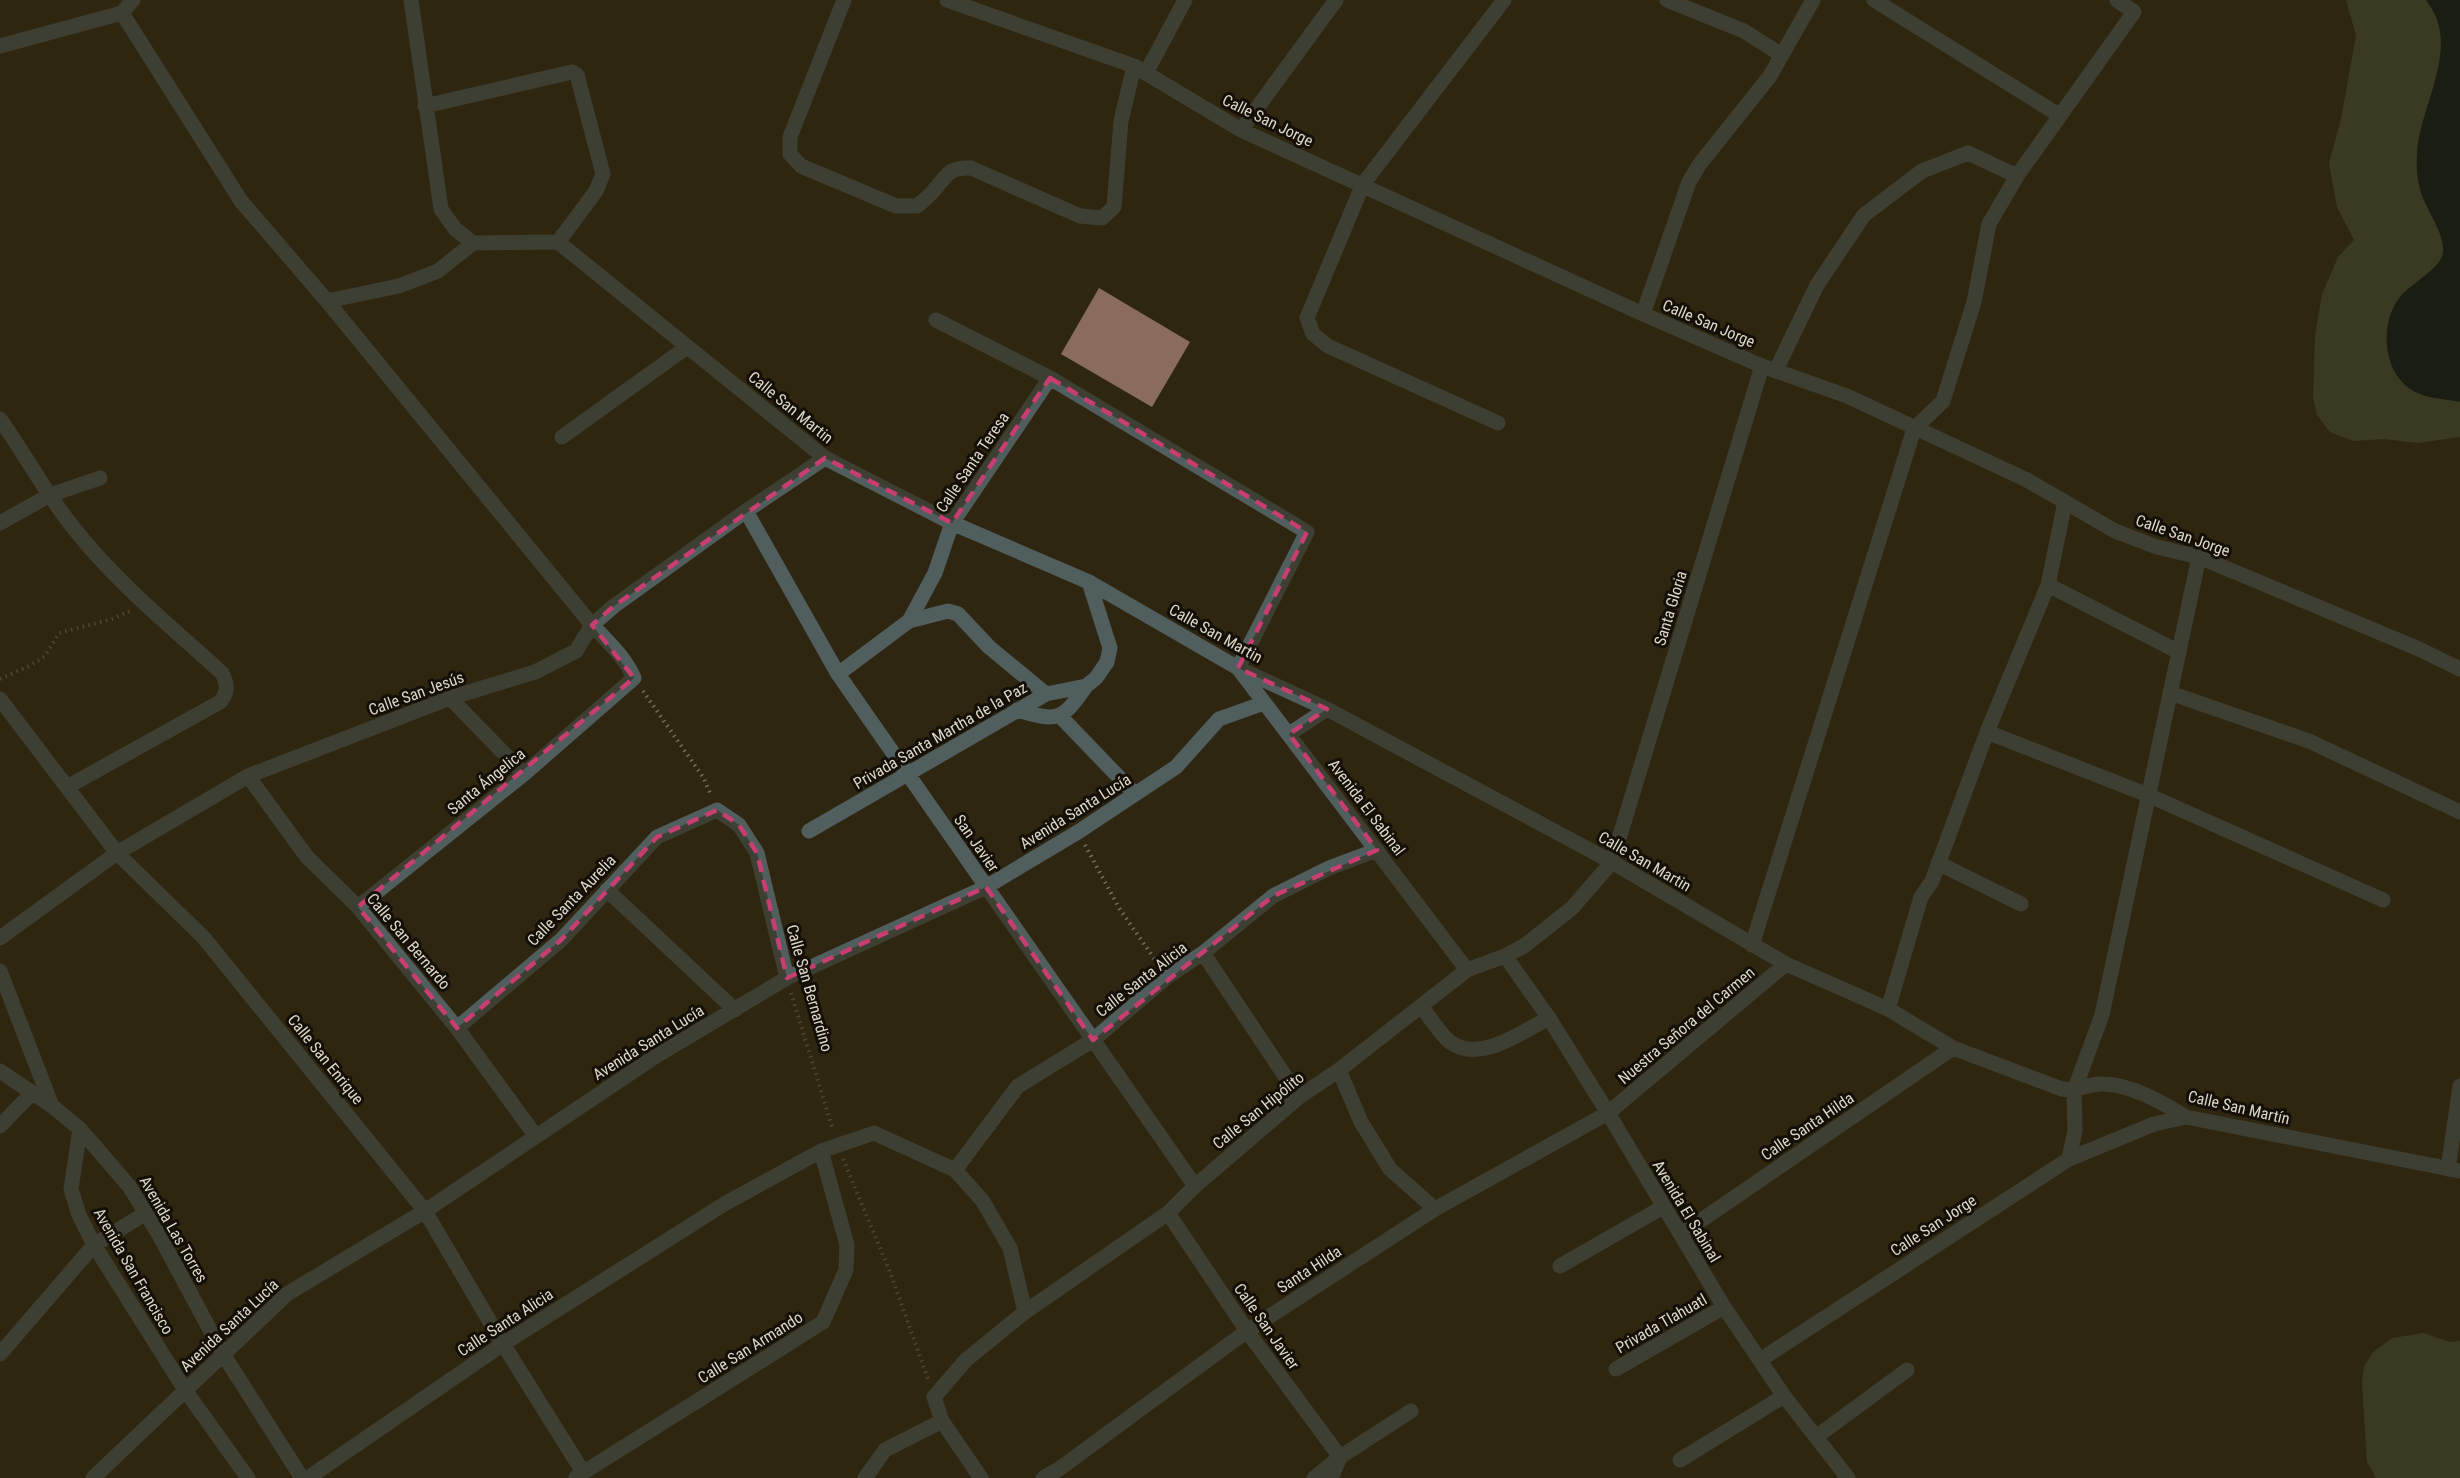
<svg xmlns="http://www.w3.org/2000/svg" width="2460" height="1478" font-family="'Roboto Condensed',sans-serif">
	<rect width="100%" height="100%" fill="#2f2611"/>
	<path fill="#485138" d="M2346 0H2460V437L2418 443 2384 439 2353 441 2330 432 2317 415 2313 397 2315 336 2322 294 2338 257 2354 240 2337 207 2329 163 2341 119 2356 35Z
		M2423 1333 2450 1342 2460 1341V1478H2376L2367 1462 2362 1382 2364 1367 2372 1353 2392 1338Z"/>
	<path fill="#021315" d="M2426 0H2460V402C2447 399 2432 399 2420 394 2383 381 2378 326 2399 298 2409 285 2441 268 2443 253 2445 235 2429 214 2423 198 2417 183 2416 169 2417 153 2419 113 2452 60 2437 20 2435 13 2430 6 2426 0Z"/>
	<path fill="#f6c1b4" d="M1099 288 1190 342 1152 407 1061 354Z"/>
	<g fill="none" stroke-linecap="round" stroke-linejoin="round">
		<path stroke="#766e5c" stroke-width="4" stroke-dasharray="1.5 4.5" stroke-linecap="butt" d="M0 679 31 665 45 656 59 633 112 619 130 611
			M643 691 703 777 711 795
			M1085 845 1119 908 1158 964
			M791 993 833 1130
			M843 1159 890 1272 928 1379"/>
		<path stroke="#515e5e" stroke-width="15" d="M411 0 441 209 455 229 473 243
			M844 0 790 137V154L801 166 896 206H917C923 201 930 196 935 189 948 174 949 167 971 168L1080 216 1102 218 1114 207 1121 121 1134 66
			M947 0 1134 66 1241 130 1643 314 1762 366 1847 396 2027 480 2115 531 2157 547 2199 557 2419 649 2460 669
			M1667 0 1744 31 1780 54
			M1874 0 2059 115
			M122 13 241 201 327 301 592 625C608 642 625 657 634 678L524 774 358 907
			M0 46 122 13 133 0
			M1146 73 1185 0
			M1241 130 1336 0
			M558 242 825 458 952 523 1089 582 1238 668 1327 709 1612 862 1786 964 1888 1009 1953 1048 2062 1089C2079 1092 2087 1083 2103 1084 2131 1084 2163 1103 2186 1117L2460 1171
			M327 301 399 286 438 271 473 243 558 242 596 191 603 174 577 75 572 72 425 106
			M1643 314 1689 182 1699 165 1770 76 1813 0
			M936 320 1050 378 1307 532 1238 668 1467 970
			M1776 370 1817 285 1864 215 1922 171 1968 153 2017 176
			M0 419C25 454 45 492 72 526 115 581 170 626 222 673 228 685 228 692 220 702L67 787
			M1498 423 1328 346 1313 334 1307 318 1363 184 1504 0
			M562 437 687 347
			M746 511 838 674 1195 1186
			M0 523 50 495 100 478
			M2048 585 2179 652
			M909 621 948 611 958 614 989 647 1046 694
			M838 674 909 621 935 573 952 523 1050 378
			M2170 693 2309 741 2460 812
			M450 698 524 774
			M0 699 117 853 204 938 425 1211 503 1344 583 1472
			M1017 710C1058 722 1062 721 1086 686
			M1060 716 1135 794
			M1987 732 2148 795 2383 900
			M1289 734 1327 709
			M248 776 307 857 358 907 457 1028 535 1135
			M809 831 1046 694 1086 686 1096 678 1107 662 1110 648 1089 582
			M1938 863 2021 904
			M607 890 735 1010
			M0 938 117 853 248 776 450 698 535 672 576 651 592 625 614 606 746 511 825 458
			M1752 945 1914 429 1943 401 1974 302 1989 224 2017 176 2134 12 2117 0
			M1203 953 1299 1097
			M1505 956 1549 1018 1608 1113 1724 1307 1784 1396 1848 1478
			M0 971 52 1106 80 1129 129 1186 158 1233 223 1354 302 1478
			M1421 1006C1430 1017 1439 1033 1450 1042 1480 1064 1521 1032 1549 1018
			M1888 1009 1921 897 1932 881 1987 732 2048 585 2065 502
			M457 1028 561 940 657 837 717 810 739 825 757 853 787 978
			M1339 1070 1361 1122 1390 1169 1435 1209
			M0 1071 52 1106
			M0 1126 32 1093
			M80 1129 71 1189 79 1215 94 1245 185 1390 248 1478
			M2069 1159 2154 1124 2186 1117
			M2448 1169 2460 1086
			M955 1170 1018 1086 1093 1040 1167 977 1203 953 1273 896 1329 868 1377 850
			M1168 1213 1247 1331 1340 1457 1331 1478
			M1681 1234 1953 1048
			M1560 1266 1663 1207
			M0 1354 94 1245 146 1213
			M1760 1360 2069 1159 2075 1130 2074 1091 2102 1015 2199 557
			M1616 1369 1724 1307
			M1816 1437 1907 1370
			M1680 1460 1784 1396
			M576 1477 823 1322 846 1270 847 1245 821 1151
			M93 1478 287 1294 425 1211 656 1056 787 978 986 887 1078 832 1176 767 1219 719 1264 703
			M308 1478 503 1344 726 1203 821 1151 874 1133 955 1170 982 1200 1010 1248 1025 1312
			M865 1478 885 1450 942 1421
			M981 1478 942 1421 934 1397 966 1360 1025 1312 1168 1213 1195 1186 1299 1097 1339 1070 1467 970 1505 956 1524 946 1572 908 1612 862 1762 366
			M1043 1478 1059 1469 1247 1331 1435 1209 1608 1113 1786 964
			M1314 1478 1340 1457 1411 1411"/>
	</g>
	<path d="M0 0H2460V1478H0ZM1050 378 1307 532 1238 668 1327 709 1289 734 1377 850 1273 896 1093 1040 986 887 787 978 757 853 739 825 717 810 657 837 561 940 457 1028 358 907 634 678 592 625 614 606 825 458 952 523Z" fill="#2f2611" fill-opacity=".55" fill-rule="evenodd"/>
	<path fill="none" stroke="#c83e71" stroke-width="4.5" stroke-dasharray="12 8" stroke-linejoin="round" d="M1050 378 1307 532 1238 668 1327 709 1289 734 1377 850 1273 896 1093 1040 986 887 787 978 757 853 739 825 717 810 657 837 561 940 457 1028 358 907 634 678 592 625 614 606 825 458 952 523Z"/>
	<g text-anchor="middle" stroke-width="6" stroke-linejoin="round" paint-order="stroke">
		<g font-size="16" fill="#ded8cb" stroke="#140f07">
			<text transform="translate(1268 120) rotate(26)" y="6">Calle San Jorge</text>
			<text transform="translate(1709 323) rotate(23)" y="6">Calle San Jorge</text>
			<text transform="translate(791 407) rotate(39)" y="6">Calle San Martin</text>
			<text transform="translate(972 462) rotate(-56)" y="6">Calle Santa Teresa</text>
			<text transform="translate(2183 535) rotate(19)" y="6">Calle San Jorge</text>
			<text transform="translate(1670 608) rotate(-73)" y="6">Santa Gloria</text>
			<text transform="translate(1216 633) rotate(29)" y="6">Calle San Martin</text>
			<text transform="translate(416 693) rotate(-20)" y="6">Calle San Jesús</text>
			<text transform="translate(940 735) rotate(-30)" y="6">Privada Santa Martha de la Paz</text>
			<text transform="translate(486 781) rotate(-39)" y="6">Santa Ángelica</text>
			<text transform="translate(1367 807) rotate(53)" y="6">Avenida El Sabinal</text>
			<text transform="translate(1075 811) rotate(-32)" y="6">Avenida Santa Lucía</text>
			<text transform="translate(977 843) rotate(55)" y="6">San Javier</text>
			<text transform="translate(1645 861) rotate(30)" y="6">Calle San Martin</text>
			<text transform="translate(571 900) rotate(-46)" y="6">Calle Santa Aurelia</text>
			<text transform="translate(409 941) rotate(50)" y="6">Calle San Bernardo</text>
			<text transform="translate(1141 979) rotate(-38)" y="6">Calle Santa Alicia</text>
			<text transform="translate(810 988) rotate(74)" y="6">Calle San Bernardino</text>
			<text transform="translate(1686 1025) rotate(-40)" y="6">Nuestra Señora del Carmen</text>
			<text transform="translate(648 1042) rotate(-32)" y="6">Avenida Santa Lucía</text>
			<text transform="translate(326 1059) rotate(51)" y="6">Calle San Enrique</text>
			<text transform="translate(2239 1107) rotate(13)" y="6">Calle San Martín</text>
			<text transform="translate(1258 1110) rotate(-39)" y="6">Calle San Hipólito</text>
			<text transform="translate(1807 1126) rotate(-34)" y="6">Calle Santa Hilda</text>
			<text transform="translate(1687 1211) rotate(59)" y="6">Avenida El Sabinal</text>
			<text transform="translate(1933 1225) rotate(-33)" y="6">Calle San Jorge</text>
			<text transform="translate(174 1229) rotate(60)" y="6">Avenida Las Torres</text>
			<text transform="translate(1309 1269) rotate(-33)" y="6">Santa Hilda</text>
			<text transform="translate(134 1271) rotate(60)" y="6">Avenida San Francisco</text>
			<text transform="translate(505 1322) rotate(-33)" y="6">Calle Santa Alicia</text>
			<text transform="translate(1661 1323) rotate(-30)" y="6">Privada Tlahuatl</text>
			<text transform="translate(229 1325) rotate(-43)" y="6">Avenida Santa Lucía</text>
			<text transform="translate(1267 1326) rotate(55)" y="6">Calle San Javier</text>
			<text transform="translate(750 1347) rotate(-32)" y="6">Calle San Armando</text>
		</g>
	</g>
</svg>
